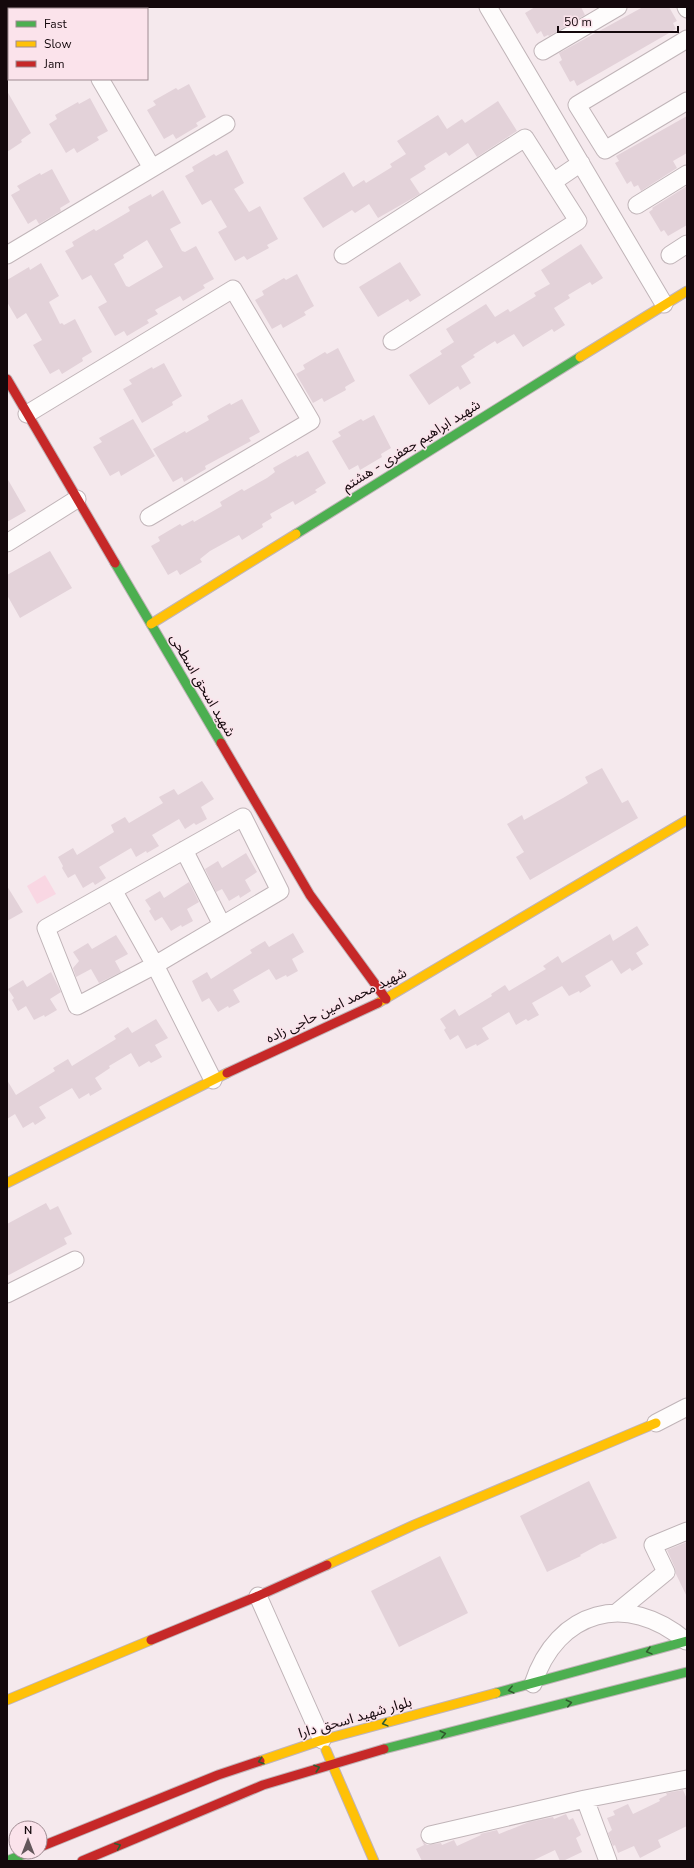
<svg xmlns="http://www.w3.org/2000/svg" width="694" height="1868" font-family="'Nunito Sans','Noto Sans Arabic',sans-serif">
	<rect width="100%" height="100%" fill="#f5e9ed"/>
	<path fill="#f9d7e3" d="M45 875 56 894 37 904 27 886Z"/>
	<path fill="#e3d2d9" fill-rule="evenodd" d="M535 7H581L585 15 549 36 548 35 544 37 541 31 537 34 525 13Z
		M643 7H669L677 21 673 23 676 29 577 86 574 80 570 82 559 62 562 60 559 53Z
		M189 84 206 117 196 123 198 126 176 139 173 134 164 139 147 110 156 105 153 101 176 88 178 90Z
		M7 91 31 133 21 140 22 142 7 152Z
		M90 98 108 131 97 137 99 140 77 153 74 148 66 153 49 124 57 119 55 115 78 102 79 104Z
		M498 101 517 131 477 157 468 143 449 156 446 152 424 166 426 169 410 179 420 194 378 218 369 204 355 213 352 210 323 228 303 198 344 172 353 187 364 180 366 183 392 167 390 164 406 154 397 141 438 115 447 129 462 119 465 123Z
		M687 116V153L673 161 677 168 641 191 638 185 634 187 631 181 627 184 615 163 619 161 616 156Z
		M227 150 244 183 234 189 249 212 260 206 278 239 267 245 269 248 247 260 244 256 235 261 218 232 227 227 211 200 202 205 185 176 194 171 192 167 214 154 216 156Z
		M52 169 70 202 60 208 61 211 39 224 36 219 28 224 11 195 20 190 17 186 40 173 41 175Z
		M687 186V225L668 236 664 230 661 232 649 212 653 209 652 208Z
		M163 190 181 223 170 229 182 251 185 252 196 246 214 279 203 285 205 288 183 301 180 296 155 310 158 314 147 320 149 323 127 336 124 331 115 336 98 307 107 302 91 275 82 280 65 251 74 246 72 242 94 229 96 231 130 211 128 207 151 194 152 197ZM147 240 163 267 129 287 126 286 114 264 124 258 123 255Z
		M581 244 603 278 592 285 590 282 568 295 570 298 554 308 565 325 554 332 552 329 523 347 514 334 497 344 495 341 473 355 475 357 461 366 471 383 460 390 458 386 429 405 409 375 442 354 440 351 454 342 446 329 486 304 495 317 508 309 510 312 536 296 534 293 550 284 541 270Z
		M400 262 421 295 410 302 408 299 378 317 359 287Z
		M41 263 59 296 49 302 60 324 62 323 64 325 75 319 92 352 82 358 83 361 62 374 59 369 50 374 33 345 42 340 29 318 26 313 17 319 7 302V280L29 267 30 270Z
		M297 274 314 306 304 312 306 315 283 328 281 324 272 329 255 300 264 295 262 291 284 278 286 280Z
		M338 348 355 381 345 387 346 390 324 402 322 398 313 403 296 374 305 369 303 365 325 352 327 354Z
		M164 363 182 396 172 402 173 405 142 423 123 389 132 384 129 380 152 367 153 369Z
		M242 399 260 432 249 438 251 441 205 466 206 469 184 482 182 477 173 482 153 449 185 431 186 433 209 420 207 416 230 403 231 405Z
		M374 415 391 448 381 454 382 457 360 470 358 465 349 470 332 441 341 436 338 432 361 419 363 421Z
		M133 419 155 456 121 476 119 471 110 476 93 447 102 442 99 438Z
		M308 451 326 483 315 490 317 492 295 505 293 501 270 514 272 518 262 524 263 527 242 540 239 535 210 551 200 559 202 562 180 575 177 570 168 575 151 546 160 541 158 537 180 524 182 526 193 520 194 522 222 506 220 502 242 489 244 491 267 478 275 472 273 468 296 455 297 457Z
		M7 478 26 511 7 522Z
		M50 551 72 588 20 618 7 595V575Z
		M602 768 622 803 628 800 638 818 530 880 516 857 524 852 507 824 522 815 524 820 563 798 588 783 585 777Z
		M202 781 214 799 201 807 207 819 196 825 194 823 185 829 179 819 152 835 159 846 147 853 146 851 136 857 131 848 99 867 106 878 95 885 93 882 83 888 75 874 68 878 62 868 63 866 58 857 73 848 77 855 114 832 111 825 125 817 129 823 163 803 159 797 174 789 178 795Z
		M246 853 257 872 245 880 251 891 240 898 239 895 229 901 222 889 216 892 205 869 218 861 222 868Z
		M189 882 199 902 187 909 193 921 182 927 181 925 171 931 162 917 155 921 149 911 151 909 145 900 160 891 164 898Z
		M7 886 23 912 7 921Z
		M637 926 649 945 636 953 643 964 632 971 630 968 621 974 612 960 585 976 591 986 580 993 579 991 569 996 562 986 532 1003 539 1015 528 1021 526 1019 516 1025 509 1012 482 1028 489 1039 477 1046 476 1044 466 1049 458 1035 450 1040 444 1030 446 1028 440 1019 455 1009 459 1016 492 996 491 994 505 985 509 991 546 969 543 966 558 956 562 963 610 934 613 941Z
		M293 933 304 952 292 959 298 971 287 977 286 975 276 980 269 969 233 990 240 1002 229 1008 228 1006 218 1012 209 998 202 1002 192 981 207 972 211 979 252 953 250 950 265 941 269 947Z
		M116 935 128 954 115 961 121 972 99 983 91 969 76 977 73 968 79 961 73 952 88 943 92 949Z
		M51 972 61 992 50 999 57 1010 45 1017 44 1015 34 1020 26 1006 18 1011 12 1000 14 998 8 989 23 980 27 987Z
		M156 1019 168 1038 155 1045 162 1057 151 1063 149 1061 139 1067 131 1053 109 1066 110 1068 95 1078 102 1089 90 1096 89 1093 79 1099 72 1088 39 1107 46 1118 35 1125 33 1122 23 1128 15 1114 7 1119V1080L16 1095 55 1071 53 1068 68 1059 72 1066 116 1039 114 1036 128 1027 132 1033Z
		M46 1203 50 1210 58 1206 72 1234 64 1238 67 1244 7 1276V1224Z
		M589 1481 617 1538 603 1544 602 1543 580 1555 581 1556 547 1572 520 1516Z
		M687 1542V1597L676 1574 675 1568 667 1550Z
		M440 1556 468 1613 399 1647 371 1591Z
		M683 1790 687 1799V1826L658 1840 661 1847 640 1858 634 1846 618 1853 615 1845 613 1846 608 1833 612 1830 607 1818 615 1815 613 1811 628 1804 633 1814 660 1801 659 1799 667 1795 666 1793Z
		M566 1814 569 1820 573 1818 581 1835 576 1838 582 1852 563 1861H560L555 1850 532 1861H422L416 1849 424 1845 422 1841 427 1845 441 1843 442 1845 454 1840 457 1846 481 1835 480 1834 497 1830 499 1834 529 1822 553 1817 554 1819Z"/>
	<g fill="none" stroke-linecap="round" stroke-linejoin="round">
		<defs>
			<path id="street" d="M488 7 664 304
				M686 7 687 9
				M108 9 111 7
				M687 39 577 105 605 150 687 101
				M543 51 618 7
				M7 68 9 67
				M100 79 152 168
				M553 182 581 163
				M637 205 687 174
				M7 255 226 124
				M343 255 525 138 578 221 392 341
				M670 255 687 244
				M27 414 233 289 311 421 149 517
				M7 543 77 499
				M243 817 280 891 155 965 77 1006 46 928Z
				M184 850 222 925
				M113 890 155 965 213 1080
				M7 1294 75 1260
				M656 1423 687 1407
				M258 1596 322 1740
				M616 1613 666 1572 653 1545 687 1531
				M533 1684C557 1610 627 1591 686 1641
				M585 1799 608 1861
				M430 1835 585 1799 687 1779"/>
			<path id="fast" d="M296 534 580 357
				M115 563 221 743
				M496 1693 687 1641
				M384 1749 687 1672
				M7 1861 29 1852"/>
			<path id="slow" d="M580 357 687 291
				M151 624 296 534
				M378 1003 687 820
				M7 1183 227 1073
				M327 1565 414 1525 656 1423
				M7 1700 151 1640
				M326 1750 374 1861
				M260 1761 322 1740 496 1693"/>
			<path id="jam" d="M7 379 115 563
				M221 743 310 895 386 999
				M227 1073 378 1003
				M151 1640 258 1596 327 1565
				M40 1847 218 1775 260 1761
				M82 1861 263 1785 384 1749"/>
		</defs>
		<use href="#street" stroke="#c0b4b8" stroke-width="19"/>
		<use href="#fast" stroke="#c0b4b8" stroke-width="11"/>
		<use href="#slow" stroke="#c0b4b8" stroke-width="11"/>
		<use href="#jam" stroke="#c0b4b8" stroke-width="11"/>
		<use href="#street" stroke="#fefcfc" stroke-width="17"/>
		<use href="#fast" stroke="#4caf50" stroke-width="9"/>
		<use href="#slow" stroke="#ffc107" stroke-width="9"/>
		<use href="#jam" stroke="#c62828" stroke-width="9"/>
	</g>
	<defs><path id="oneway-chevron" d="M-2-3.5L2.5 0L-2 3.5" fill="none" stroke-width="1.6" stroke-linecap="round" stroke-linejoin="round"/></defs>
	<g stroke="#305c2e">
		<use href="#oneway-chevron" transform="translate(649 1651) rotate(165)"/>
		<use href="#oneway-chevron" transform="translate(511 1690) rotate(166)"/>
		<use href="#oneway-chevron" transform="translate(569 1703) rotate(-13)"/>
		<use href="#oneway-chevron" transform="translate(385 1723) rotate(165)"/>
		<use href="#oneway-chevron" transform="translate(443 1734) rotate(-13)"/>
		<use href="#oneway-chevron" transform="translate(261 1761) rotate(162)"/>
		<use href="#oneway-chevron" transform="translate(317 1768) rotate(-18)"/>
		<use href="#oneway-chevron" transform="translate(118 1846) rotate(-23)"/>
	</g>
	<g text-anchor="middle" stroke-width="3" stroke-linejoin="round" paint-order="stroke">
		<g font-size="14" fill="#14080c" stroke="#fbe3eb">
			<text transform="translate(411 445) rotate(-32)" y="5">شهید ابراهیم جعفری - هشتم</text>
			<text transform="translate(203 685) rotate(60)" y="5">شهید اسحق اسطحی</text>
			<text transform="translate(336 1005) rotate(-26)" y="5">شهید محمد امین حاجی زاده</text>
			<text transform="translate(355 1717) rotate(-16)" y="5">بلوار شهید اسحق دارا</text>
		</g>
	</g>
	<rect width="694" height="1868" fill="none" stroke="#14080c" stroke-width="16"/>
	<rect x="8" y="8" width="140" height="72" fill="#fbe3eb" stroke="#9f8b92"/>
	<rect x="16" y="21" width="20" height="6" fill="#4caf50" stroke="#9f8b92"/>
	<text x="44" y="28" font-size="12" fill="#14080c">Fast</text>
	<rect x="16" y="41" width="20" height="6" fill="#ffc107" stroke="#9f8b92"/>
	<text x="44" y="48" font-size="12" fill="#14080c">Slow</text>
	<rect x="16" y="61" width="20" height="6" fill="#c62828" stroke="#9f8b92"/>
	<text x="44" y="68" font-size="12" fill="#14080c">Jam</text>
	<g transform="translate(28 1840)"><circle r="19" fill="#fbe3eb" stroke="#9f8b92"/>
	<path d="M0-3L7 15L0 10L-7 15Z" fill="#63575b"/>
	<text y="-6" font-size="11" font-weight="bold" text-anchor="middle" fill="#14080c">N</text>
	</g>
	<path d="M558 26v6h120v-6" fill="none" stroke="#14080c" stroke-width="2"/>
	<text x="564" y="26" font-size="12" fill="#14080c" stroke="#fbe3eb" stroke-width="3" paint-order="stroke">50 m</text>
</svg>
